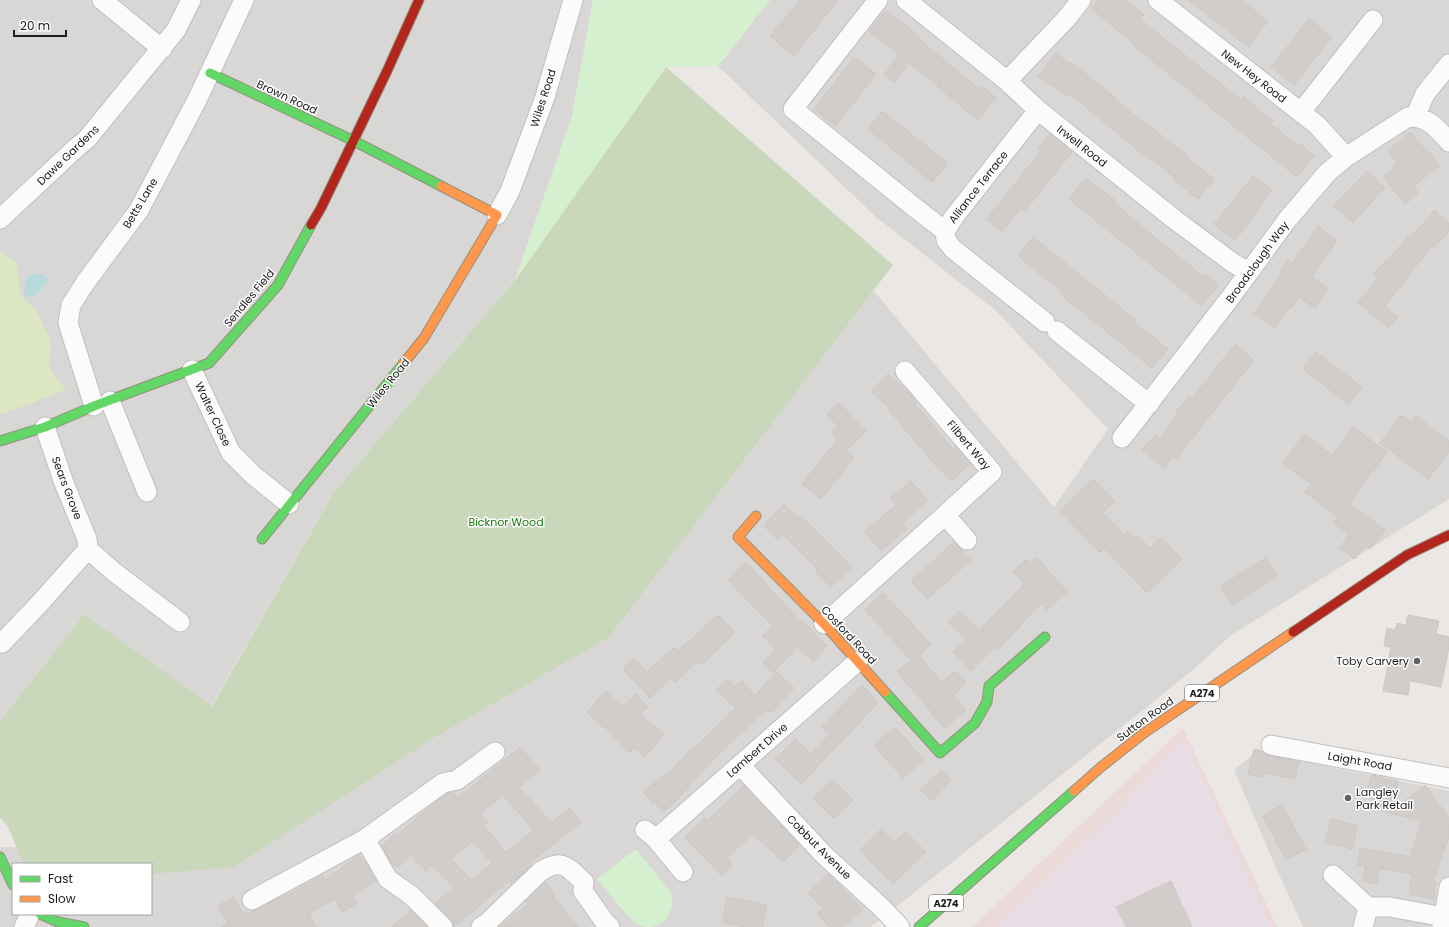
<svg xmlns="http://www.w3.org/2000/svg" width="1449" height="927" font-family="Poppins,sans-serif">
	<rect width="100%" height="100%" fill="#eae7e4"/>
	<path fill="#d9d7d5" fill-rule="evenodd" d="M0 0H593L572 116 515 280 334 492 211 706 84 614 0 721Z
		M770 0H1449V499L1230 636 1193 670 871 927H0V847L177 851 570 612 874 291 1054 507 1108 429 995 310 876 217 718 66ZM13 864H151V914H13Z
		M1256 752 1449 791V927H1303L1277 870 1234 770Z"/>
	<path fill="#ecdadb" d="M1183 728 1277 927H972Z"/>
	<path fill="#e8dce5" d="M1184 740 1271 927H998L1117 811Z"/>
	<path fill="#dce6c2" d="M0 251 16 262 21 296 36 310 51 341 49 367 66 390 0 415Z"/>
	<path fill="#c9d8ba" d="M666 67 893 265 608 638 435 737 234 867 151 874V864H24L7 825 0 818V721L84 614 212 706 334 492 515 280Z"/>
	<path fill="#d4f0cf" d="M593 0H770L718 66 666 67 515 280 572 116Z
		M636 849 672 894V907L668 917 659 925 652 927H645L636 924 628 916 597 879Z"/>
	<path fill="#dad8d7" d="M1444 168 1449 175V225L1442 230 1412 194Z"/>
	<path fill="#b8dadd" d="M34 274H42L48 278C45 287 39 293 31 297L25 296 24 289 26 278Z"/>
	<path fill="#d1cdcb" stroke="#cdc8c5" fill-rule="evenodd" d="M800 0H838L794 56 770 36Z
		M1099 0H1126L1144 15 1140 19 1241 100 1243 96 1273 121 1271 124 1298 146 1300 144 1314 156 1297 177 1133 45 1134 44 1092 9Z
		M1189 0H1241L1268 21 1248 47Z
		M886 10 920 37 919 39 979 89 982 86 996 98 978 120 938 87 939 86 909 63 894 83 884 75 899 54 869 31Z
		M1309 19 1332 37 1294 85 1271 67Z
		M1056 53 1069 64 1071 62 1097 83 1116 98 1115 100 1166 139 1188 156 1187 158 1214 179 1198 199 1173 179 1174 177 1151 158 1150 160 1070 94 1067 97 1053 86 1052 87 1038 76Z
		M854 57 876 74 836 126 814 109Z
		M882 111 948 163 932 182 868 129Z
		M1410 132 1427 152 1428 151 1439 166 1413 186 1419 193 1405 204 1383 177 1398 163 1388 151Z
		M1050 134 1072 152 1025 211 1021 208 1002 231 987 219 1041 151 1038 149Z
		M1367 171 1385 188 1353 222 1333 206Z
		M1253 176 1272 190 1235 241 1214 224Z
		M1086 178 1116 201 1114 203 1157 239 1203 276 1205 274 1218 285 1202 306 1069 199Z
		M1435 210 1449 223V231L1434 247 1432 246 1385 306 1398 317 1389 328 1358 303 1378 278 1373 275 1386 260 1388 261 1408 236 1410 238Z
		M1318 226 1337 241 1312 277 1328 289 1315 308 1299 297 1291 308 1290 307 1275 328 1254 313 1283 272 1280 270 1288 260 1292 263Z
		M1033 237 1136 320 1134 322 1168 349 1152 368 1060 294 1062 292 1018 256Z
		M1235 344 1254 360 1176 459 1173 457 1164 468 1142 450 1155 435 1160 439 1178 414 1176 412 1189 396 1192 399Z
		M1316 352 1362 387 1348 404 1303 369Z
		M888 374 908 392 917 402 915 404 953 449 956 447 970 463 952 481 936 466 889 410 890 409 871 391Z
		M839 403 866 431 845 451 854 458 821 499 802 484 837 440 831 433 838 426 827 414Z
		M1401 415 1411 422 1416 416 1449 441V452L1428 479 1380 443Z
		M1353 427 1387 452 1349 503 1385 530 1370 549 1365 546 1355 559 1340 548 1349 534 1334 523 1338 517 1305 492 1311 484 1283 464 1304 434 1332 455Z
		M1093 479 1115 501 1103 513 1125 535 1127 532 1133 539 1137 535 1150 548 1161 537 1182 559 1147 593 1104 548 1100 553 1060 511Z
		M911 481 927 501 902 523 907 529 881 551 865 531 896 505 890 498Z
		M784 504 798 518 801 516 852 567 831 587 816 572 818 570 783 535 778 540 764 526 768 520Z
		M954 542 971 560 927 599 911 581Z
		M1037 558 1067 592 1047 610 1041 604 998 649 995 647 971 671 953 652 966 639 948 622 959 611 979 630 1024 584 1013 572 1027 559 1031 564Z
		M1265 558 1277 576 1232 605 1220 587Z
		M746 562 800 621 802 620 827 646 813 662 797 647 773 673 763 663 776 649 762 636 772 626 728 580Z
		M883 593 931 644 919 656 942 683 955 671 966 683 953 695 966 710 945 728 931 713 932 712 897 672 911 660 865 610Z
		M718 615 735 633 701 665 697 661 675 683 671 678 650 698 623 669 634 658 647 672 674 647 678 651Z
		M1408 615 1439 621 1436 634 1449 637V647L1441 687 1410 681 1408 695 1383 691 1391 647 1384 646 1387 628 1395 630 1397 623 1406 625Z
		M776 672 794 688 771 713 767 709 716 757 676 801 663 812 655 802 653 804 643 792 667 773 668 774 694 746 695 747 736 708 716 690 727 679 735 687 742 681 755 696Z
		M862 685 878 703 801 784 775 759 795 739 811 754 830 734 822 727Z
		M606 691 623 707 636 694 648 707 640 714 664 734 644 758 635 748 629 753 604 726 603 727 587 712Z
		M895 727 924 760 903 778 874 745Z
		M520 747 540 770 519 787 552 823 569 808 581 822 529 864 531 866 511 884 509 881 454 927 451 919 435 904 454 887 431 865 426 871 411 855 398 868 395 865 393 866 382 846 394 834 396 836 434 803 448 793 453 792 458 798ZM503 795 514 809 515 808 534 830 506 852 484 826 488 822 480 814ZM472 841 492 863 472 880 451 859Z
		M1254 749 1262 751 1264 754 1269 756 1299 761 1295 779 1264 773 1263 777 1248 774Z
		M941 770 951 779 932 801 920 790Z
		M1372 775 1398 781 1392 811 1425 785 1449 818V837L1433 881 1436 882 1433 899 1409 894 1412 874 1380 869 1377 884 1363 881 1365 866 1357 865 1360 848 1410 857 1422 821 1378 810 1380 801 1366 797Z
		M833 780 853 800 834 818 813 798Z
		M744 785 799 845 784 862 753 834 727 858 733 865 722 876 685 837 705 818 707 821Z
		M1282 805 1306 849 1286 860 1263 816Z
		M1331 819 1358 826 1352 849 1325 842Z
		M881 829 894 843 906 832 926 852 893 884 860 850Z
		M359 855 364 862 365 861 376 880 353 896 357 903 342 912 335 899 309 913 316 927H221L228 923 218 906 233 897 244 915 257 910 283 896 284 897 323 875 325 880Z
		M828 874 863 909 843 927H830L817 914 823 909 808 893Z
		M1171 881 1192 927H1126L1116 907Z
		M545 882 555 894 553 896 578 927H500L528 904 525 901Z
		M727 897 767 905 762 927H744L722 922Z
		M411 910 427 927H392Z"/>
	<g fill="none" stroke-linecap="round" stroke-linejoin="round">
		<defs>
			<path id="street" d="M102 0 162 49
				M878 0 793 109 914 207 945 231
				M906 0 1007 81 1038 110 1174 219 1233 263 1249 272
				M1158 0 1317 125 1346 157
				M1007 81 1066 19 1081 0
				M1038 110 954 217 945 231 946 240 953 249 1045 322
				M1301 112 1373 20
				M1415 117 1425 94 1449 64
				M497 215 510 191 545 97 573 0
				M0 219 76 148 87 139 176 30 191 0
				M1057 331 1149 404
				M192 370 231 453 253 475 289 504
				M905 371 992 472 945 515
				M110 401 147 492
				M94 406 68 323 71 305 85 283 139 210 197 100 244 0
				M1122 438 1230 298 1287 220 1327 173 1346 157 1408 117C1429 117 1436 127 1449 142
				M88 549 114 572 180 622
				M824 624 945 515 967 540
				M2 643 40 603 88 549 87 539 64 483 45 427
				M1271 745 1449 778
				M740 765 824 855 882 908 900 927
				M645 830 656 839 683 872
				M656 839 858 661
				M1333 875 1368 907
				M252 900 365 839
				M24 927 30 914
				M443 927 412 896 388 879 365 839 443 783 457 780 495 752
				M481 927 486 924 541 871C563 858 567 867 584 882L583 891 604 921 610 927
				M1363 927 1368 907H1390L1444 917
				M1442 927 1449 887"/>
			<path id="fast" d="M210 73 354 141 441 186
				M0 441 45 427 94 406 209 363 278 285 311 225
				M262 539 403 364
				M885 692 940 753 975 723 987 702 989 686 1045 637
				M0 857 13 885
				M40 914 58 922 84 927
				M919 927 1074 791"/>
			<path id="slow" d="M403 364 424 338 497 215 441 186
				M756 516 738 537 824 624 885 692
				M1074 791 1101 767 1144 733 1293 632"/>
			<path id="jam" d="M311 225 321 208 387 71 419 0
				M1293 632 1407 555 1449 535"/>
		</defs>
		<use href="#street" stroke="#c1bfbe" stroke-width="21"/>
		<use href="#fast" stroke="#93917d" stroke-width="11"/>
		<use href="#slow" stroke="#93917d" stroke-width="11"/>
		<use href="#jam" stroke="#93917d" stroke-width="11"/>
		<use href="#street" stroke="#fcfbfb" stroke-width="19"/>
		<use href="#fast" stroke="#63d668" stroke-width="9"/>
		<use href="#slow" stroke="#ff974d" stroke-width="9"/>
		<use href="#jam" stroke="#b3261e" stroke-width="9"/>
	</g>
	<g fill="#636261" stroke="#fff" stroke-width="1.5">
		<circle cx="1417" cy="661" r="4"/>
		<circle cx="1348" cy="798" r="4"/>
	</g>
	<g text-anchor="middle" stroke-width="3" stroke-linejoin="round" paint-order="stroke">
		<g fill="#fff" stroke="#5f5f5f" stroke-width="1">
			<rect x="1185" y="685" width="34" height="16" rx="3"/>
			<rect x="929" y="895" width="34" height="16" rx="3"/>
		</g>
		<g font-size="10" font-weight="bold" fill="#1b1b1b">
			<text x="1202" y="697">A274</text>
			<text x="946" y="907">A274</text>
		</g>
		<g font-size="11" fill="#1b1b1b" stroke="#fff">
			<text transform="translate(1254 76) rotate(38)" y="4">New Hey Road</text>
			<text transform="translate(287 97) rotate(25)" y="4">Brown Road</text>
			<text transform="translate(543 98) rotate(-72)" y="4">Wiles Road</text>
			<text transform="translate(1082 146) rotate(38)" y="4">Irwell Road</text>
			<text transform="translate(68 155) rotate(-44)" y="4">Dawe Gardens</text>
			<text transform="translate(978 187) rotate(-52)" y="4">Alliance Terrace</text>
			<text transform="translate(140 203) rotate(-59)" y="4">Betts Lane</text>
			<text transform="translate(1257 262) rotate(-54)" y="4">Broadclough Way</text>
			<text transform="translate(249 298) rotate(-50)" y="4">Sendles Field</text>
			<text transform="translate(388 383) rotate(-51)" y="4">Wiles Road</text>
			<text transform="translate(213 414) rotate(65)" y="4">Walter Close</text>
			<text transform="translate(969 445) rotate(50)" y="4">Filbert Way</text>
			<text transform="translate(67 488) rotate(69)" y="4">Sears Grove</text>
			<text transform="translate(849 635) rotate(47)" y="4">Cosford Road</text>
			<text transform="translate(1145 719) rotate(-36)" y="4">Sutton Road</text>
			<text transform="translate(757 750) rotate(-41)" y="4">Lambert Drive</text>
			<text transform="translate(1360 761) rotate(10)" y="4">Laight Road</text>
			<text transform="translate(819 847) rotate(45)" y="4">Cobbut Avenue</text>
		</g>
		<g font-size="11" fill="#15750e" stroke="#fff">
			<text x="506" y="526">Bicknor Wood</text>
		</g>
		<g font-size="11" fill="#1b1b1b" stroke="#fff" text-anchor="end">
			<text x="1409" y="665">Toby Carvery</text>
			<text x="1356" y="796" text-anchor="start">Langley<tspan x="1356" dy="13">Park Retail</tspan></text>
		</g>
	</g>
	<rect x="12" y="863" width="140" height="52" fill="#ffffff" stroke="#a4a4a4"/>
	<rect x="20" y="876" width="20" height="6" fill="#63d668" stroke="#a4a4a4"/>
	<text x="48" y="883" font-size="12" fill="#1b1b1b">Fast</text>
	<rect x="20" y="896" width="20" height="6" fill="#ff974d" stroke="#a4a4a4"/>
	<text x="48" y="903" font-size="12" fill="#1b1b1b">Slow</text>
	<path d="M14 30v6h52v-6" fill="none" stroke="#1b1b1b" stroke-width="2"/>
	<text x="20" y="30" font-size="12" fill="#1b1b1b" stroke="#ffffff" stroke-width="3" paint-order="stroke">20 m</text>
</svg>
